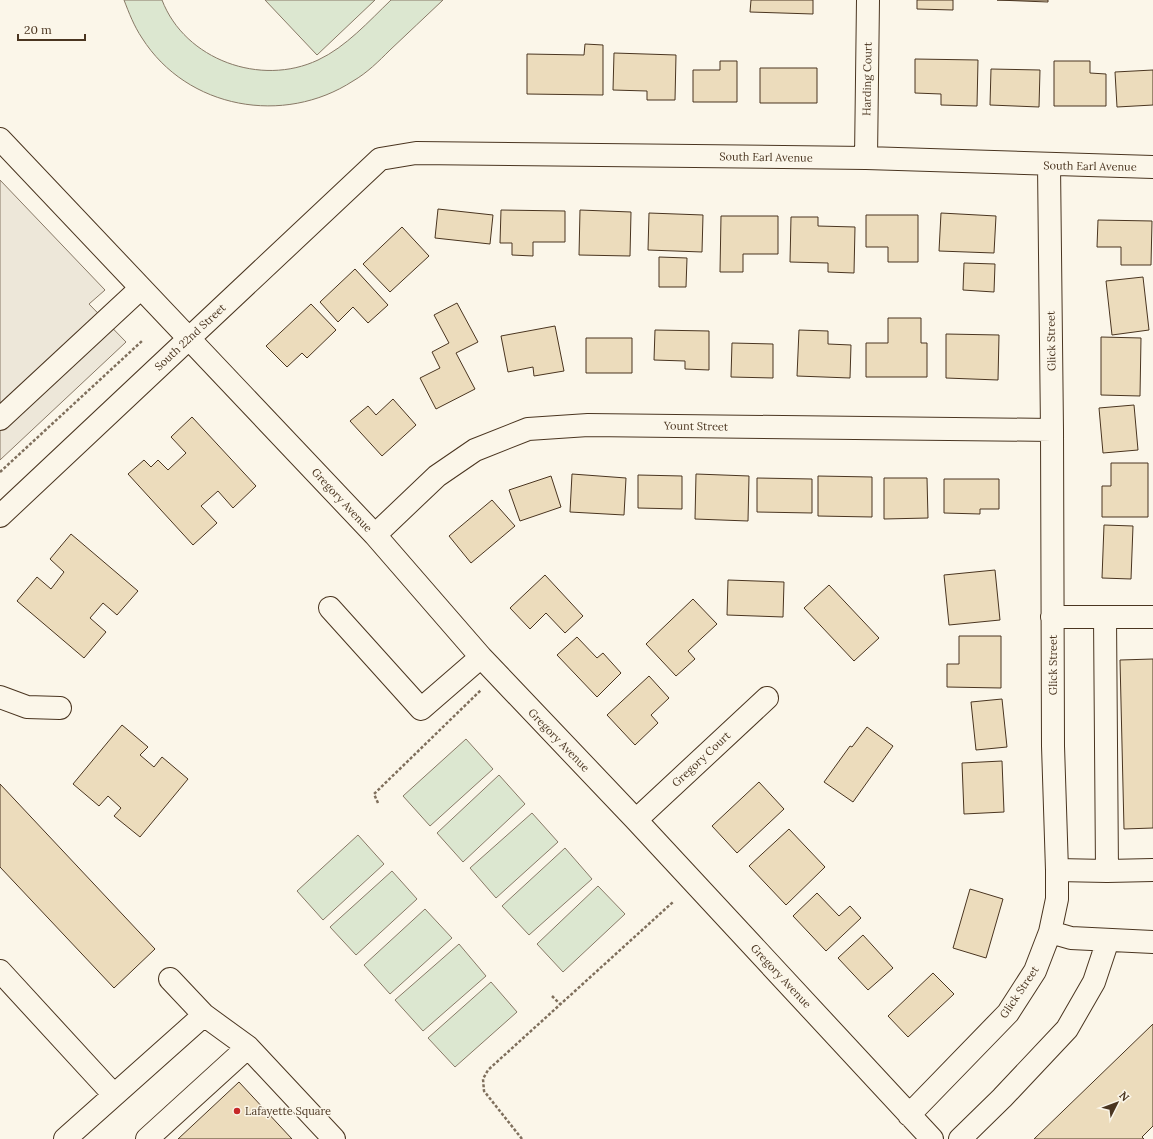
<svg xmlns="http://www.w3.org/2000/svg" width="1153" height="1139" font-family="Lora,serif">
	<rect width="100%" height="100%" fill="#fbf6e9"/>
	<path fill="#dce7d0" stroke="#887966" d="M124 0H162C185 60 261 87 318 60 346 47 369 21 391 0H443C425 17 408 33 390 50 379 61 367 73 353 81 284 126 187 109 142 38 134 26 129 13 124 0Z
		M265 0H375L317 55Z
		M466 739 493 769 430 826 403 796Z
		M499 775 525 804 463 862 437 833Z
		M532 813 558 842 496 898 470 868Z
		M358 835 384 864 323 920 297 891Z
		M565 848 592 879 529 935 502 906Z
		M392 871 417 899 356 955 330 927Z
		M598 886 625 914 563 972 537 944Z
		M425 909 452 938 390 994 364 965Z
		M459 944 486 976 423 1031 395 1000Z
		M491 982 517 1012 455 1067 428 1038Z"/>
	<path fill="#ede7d9" stroke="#887966" d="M0 180 105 290 89 304 126 342 0 460Z"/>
	<path fill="#ecdcbc" stroke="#4a3520" d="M751 0H813V14L750 12Z
		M917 0H953V10L917 9Z
		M997 0H1048V2Z
		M585 44 603 45V95L527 94V54L584 55Z
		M614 53 676 55 675 100H647V91L613 90Z
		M915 59 978 60 977 106 941 105V94L915 93Z
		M720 61H737V102H693V70H720Z
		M1054 61H1090V73L1106 74V106H1054Z
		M760 68H817V103H760Z
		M991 69 1040 70 1039 107 990 105Z
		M1153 70V105L1117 107 1115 72Z
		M438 209 493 215 490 244 435 238Z
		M501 210 565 211V242H533V256L512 255V243H500Z
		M580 210 631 212 630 256 579 255Z
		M649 213 703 215 702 252 648 250Z
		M941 213 996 216 994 253 939 251Z
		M866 215H918V262H888V247H866Z
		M721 216H778V254H743V272H720Z
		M791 217H818V226L855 227 854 273 828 272V263L790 262Z
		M1098 220 1152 221 1151 265H1121V247H1097Z
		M402 227 429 256 390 292 363 264Z
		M659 257 687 258 686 287H659Z
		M964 263 995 264 994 292 963 290Z
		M355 269 388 305 368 323 353 307 338 322 320 302Z
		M1143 277 1149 330 1112 335 1106 281Z
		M457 303 478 342 456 353 475 389 436 409 420 378 440 368 432 352 449 343 434 315Z
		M311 304 336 330 307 358 302 353 287 367 266 346Z
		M888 318H921V343H927V377H866V343H888Z
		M555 326 564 371 534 376 533 367 508 372 501 336Z
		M655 330 709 331V370L685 369V361L654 360Z
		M799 330 828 331V344L851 345 850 378 797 376Z
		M946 334 999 335 998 380 946 378Z
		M1101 337 1141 338 1140 396 1101 395Z
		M586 338H632V373H586Z
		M732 343 773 344V378L731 377Z
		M393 399 416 425 382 456 350 421 368 406 376 415Z
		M1134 405 1138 450 1103 453 1099 408Z
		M192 417 256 486 233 508 218 491 201 506 217 523 193 545 128 474 144 460 151 467 158 460 168 470 186 453 171 437Z
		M1111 463H1148V517H1102V486H1111Z
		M572 474 626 478 624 515 570 512Z
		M696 474 749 476 748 521 695 519Z
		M638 475 682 476V509L638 508Z
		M551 476 561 507 520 521 509 490Z
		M818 476 872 477V517L818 516Z
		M757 478 812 479V513L757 512Z
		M884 478H927L928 518 884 519Z
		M944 479H999V509H980V514L944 513Z
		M492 500 515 526 471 563 449 536Z
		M1104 525 1133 526 1131 579 1102 578Z
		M71 534 138 591 117 615 103 603 90 618 106 632 84 658 17 601 37 577 51 589 64 572 50 559Z
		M995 570 1000 620 949 625 944 575Z
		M545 575 583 616 565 633 546 613 530 629 510 608Z
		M728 580 784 582 783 617 727 615Z
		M829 585 879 638 854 661 804 608Z
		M693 599 717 624 688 651 695 659 676 676 646 644Z
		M959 636H1001V688L947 687V664H959Z
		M577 637 597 658 603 653 621 673 597 697 557 655Z
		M1153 659V828L1124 829 1120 660Z
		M649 676 669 698 651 715 658 723 635 745 607 715Z
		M1002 699 1007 747 976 750 971 702Z
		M122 725 148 747 140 755 154 767 162 757 188 779 140 837 114 816 121 808 108 796 99 806 73 784Z
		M867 727 893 746 853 802 824 782 850 746 852 747Z
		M1002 761 1004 812 964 814 962 763Z
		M759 782 784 809 737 853 712 826Z
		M0 784 155 949 114 988 0 867Z
		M789 829 825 867 786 905 749 866Z
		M970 889 1003 899 986 958 953 948Z
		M817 893 839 916 850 906 861 918 826 951 793 916Z
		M863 935 893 968 868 990 838 958Z
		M933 973 954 994 908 1037 888 1016Z
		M1153 1024V1126L1142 1137 1144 1139H1034Z
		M239 1082 292 1139H178Z"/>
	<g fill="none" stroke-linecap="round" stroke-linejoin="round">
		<defs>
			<path id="minor" d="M0 139 375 535 481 657 636 820 932 1139
				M866 158 868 0
				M0 419 141 288
				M0 516 380 159 416 153 866 158 1153 167
				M375 535 437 476 475 450 528 429 588 425 1052 430
				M330 608 421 709 481 657
				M1052 617H1153
				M1105 617 1107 871
				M0 697 27 707 60 708
				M636 820 767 698
				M1057 870 1107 871 1153 870
				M1050 932 1071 938 1153 942
				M0 971 114 1095
				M170 979 204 1015
				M909 1115 1008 1013 1035 971 1050 932 1057 899V870L1053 746 1052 430 1049 165
				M65 1139 204 1015 248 1047 334 1139
				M147 1139 248 1047
				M960 1139 1002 1098 1067 1029 1094 982 1108 940"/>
		</defs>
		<use href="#minor" stroke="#4a3520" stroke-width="24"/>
		<path stroke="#7f6f5c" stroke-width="2.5" stroke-dasharray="3 2" stroke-linecap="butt" d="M0 472 142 341
			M378 803 374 794 481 690
			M552 996 560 1004
			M522 1139 484 1091 483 1079 488 1070 673 902"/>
		<use href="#minor" stroke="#fbf6e9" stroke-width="22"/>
	</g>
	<circle fill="#c62828" stroke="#fbf6e9" stroke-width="1.5" cx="237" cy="1111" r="4"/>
	<g text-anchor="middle" stroke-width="3" stroke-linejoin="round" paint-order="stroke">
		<g font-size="11" fill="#4a3520" stroke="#fbf6e9">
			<text transform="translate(867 79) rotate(-89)" y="4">Harding Court</text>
			<text transform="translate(766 157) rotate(1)" y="4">South Earl Avenue</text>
			<text transform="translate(1090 166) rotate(1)" y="4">South Earl Avenue</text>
			<text transform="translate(190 337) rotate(-43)" y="4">South 22nd Street</text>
			<text transform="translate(1051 341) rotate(-91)" y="4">Glick Street</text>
			<text transform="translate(696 426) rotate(1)" y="4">Yount Street</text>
			<text transform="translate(342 500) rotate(47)" y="4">Gregory Avenue</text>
			<text transform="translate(1053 665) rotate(-90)" y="4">Glick Street</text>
			<text transform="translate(559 740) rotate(46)" y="4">Gregory Avenue</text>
			<text transform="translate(701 759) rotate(-43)" y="4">Gregory Court</text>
			<text transform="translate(781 976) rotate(47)" y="4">Gregory Avenue</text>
			<text transform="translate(1019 992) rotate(-56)" y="4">Glick Street</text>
		</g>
		<g font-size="11" fill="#4a3520" stroke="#fbf6e9" text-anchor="start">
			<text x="245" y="1115">Lafayette Square</text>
		</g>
	</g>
	<g transform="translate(1117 1103) rotate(48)" stroke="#fbf6e9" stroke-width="3" paint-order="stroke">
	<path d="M0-3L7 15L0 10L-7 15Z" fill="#4a3520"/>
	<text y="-6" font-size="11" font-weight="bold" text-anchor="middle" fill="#4a3520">N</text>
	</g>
	<path d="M18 34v6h67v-6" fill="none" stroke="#4a3520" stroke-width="2"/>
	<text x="24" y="34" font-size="12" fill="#4a3520" stroke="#fbf6e9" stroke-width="3" paint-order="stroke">20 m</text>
</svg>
